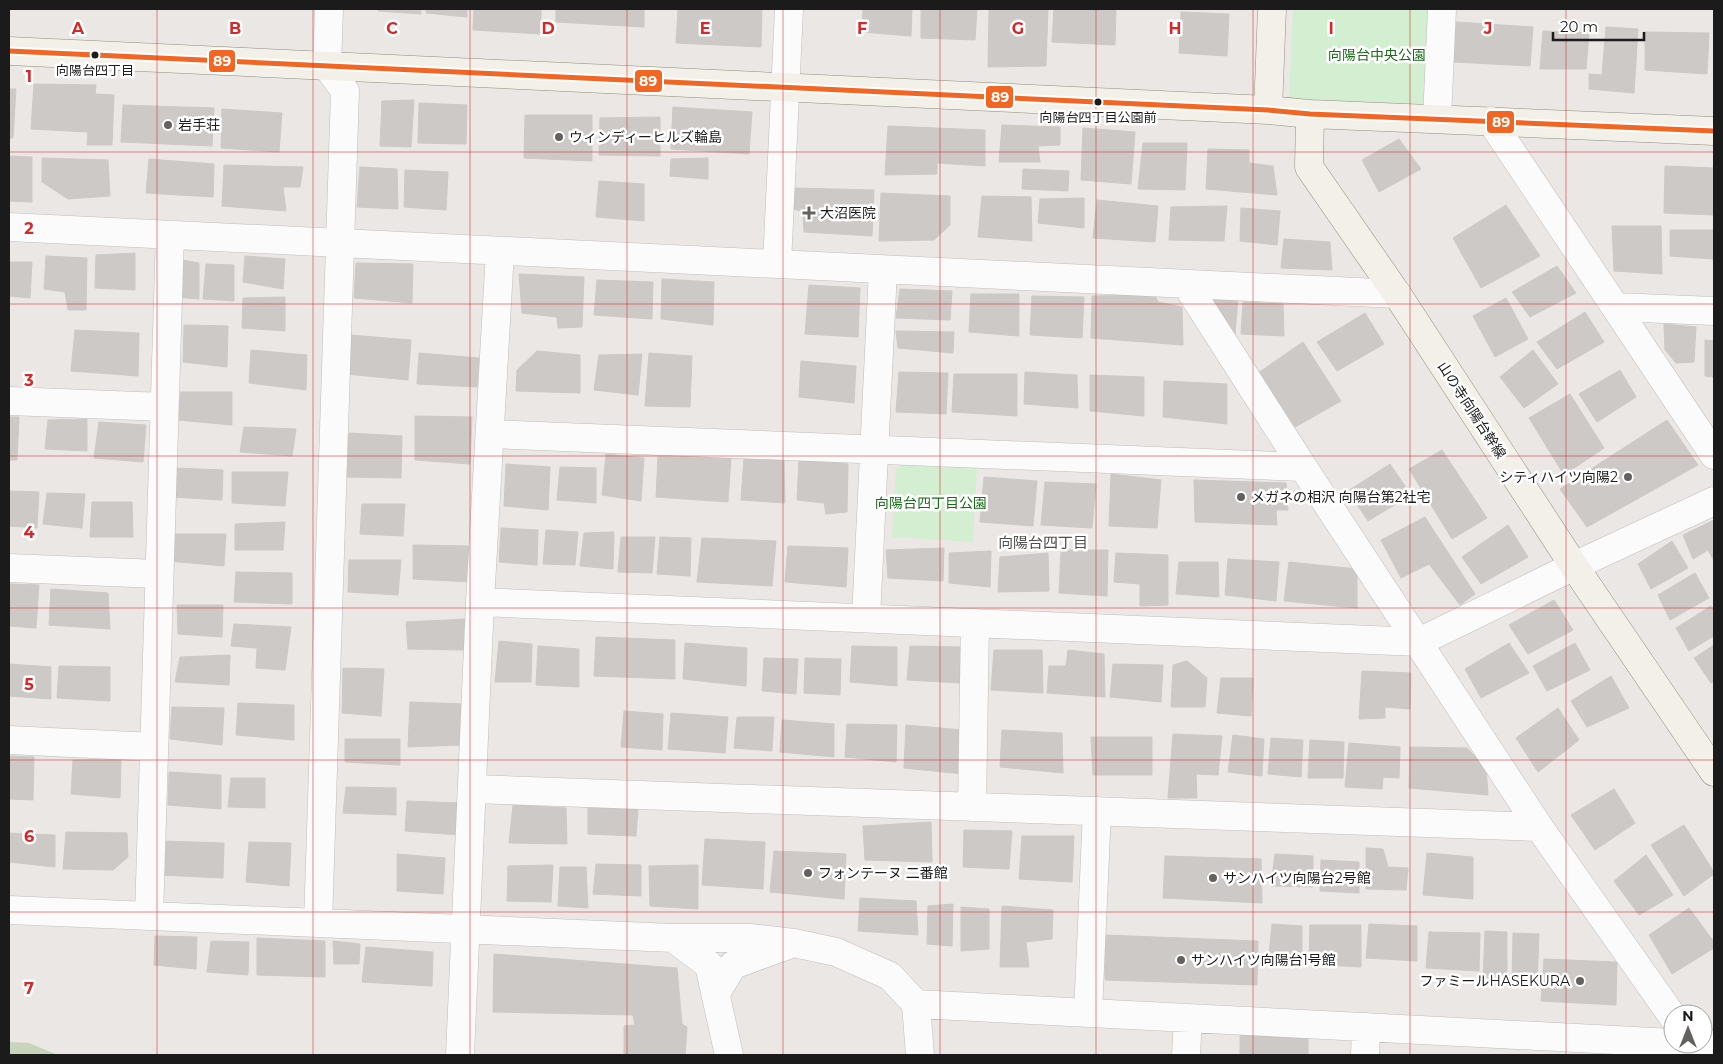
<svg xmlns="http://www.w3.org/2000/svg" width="1723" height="1064" font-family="Montserrat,'Noto Sans JP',sans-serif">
	<rect width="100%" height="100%" fill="#eae7e4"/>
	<path fill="#c8d5bb" d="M9 1042 29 1043 58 1055H9Z"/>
	<path fill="#d4eed1" d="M1293 9H1428L1424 104 1289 99Z
		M903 464 977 468 973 542 892 537 896 470Z"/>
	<path fill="#ccc9c7" stroke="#cdc9c6" d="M378 9H421V14L378 11Z
		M426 9H467V17L426 13Z
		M474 9H541V34L473 30Z
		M556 9H644V27L556 22Z
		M678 9H762L761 47 676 43Z
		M863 9H912L911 36 862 32Z
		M921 9H977L975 40 921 38Z
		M989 9H1048L1046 66 988 67Z
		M1054 9H1116L1115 45 1052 42Z
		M1181 12 1229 14 1227 56 1179 53Z
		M1456 22 1533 27 1530 66 1453 62Z
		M1606 27 1638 29 1634 93 1589 89V74L1602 75Z
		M1543 31 1589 33 1586 69H1540Z
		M1645 32 1709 33 1707 74 1645 70Z
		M34 84 96 85 95 94 114 95 112 145H87L88 132 31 129Z
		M9 89H16L13 138H9Z
		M414 100 411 147 380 146 382 101Z
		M419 103 467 105 466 144 418 143Z
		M123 105 214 108 212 146 121 142Z
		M673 107 752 112 749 154 671 149Z
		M222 109 282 113 279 152 221 148Z
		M525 115H592V161L524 158Z
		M660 117V156L599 155 600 118Z
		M1002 125 1060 127V145L1038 146 1040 162H999Z
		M888 126 985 130V166L937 163V174L885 175Z
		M1083 128 1135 132 1131 184 1081 180Z
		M1399 139 1421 169 1379 192 1362 160Z
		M1143 143H1187L1185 190 1138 189Z
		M1208 149 1249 150V163L1273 166 1277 195 1206 189Z
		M9 156 32 157V202L9 201Z
		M42 158 108 160 110 196 68 199 42 182Z
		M708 158V179L670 176 671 159Z
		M149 159 214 164 213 197 146 193Z
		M224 165 303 167 300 187H283L286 211 222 206Z
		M1665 166 1714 168V215L1664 213Z
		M360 167 397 169 398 209 357 207Z
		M1023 169 1069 171 1068 191 1022 189Z
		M405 170 448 172 446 210 404 207Z
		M599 181 644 184V221L596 217Z
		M794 188 874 190 872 236 804 232 803 211 791 209Z
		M881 193 950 196V225L934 240 879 241Z
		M982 196 1031 197 1032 241 978 237Z
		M1084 198V228L1038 223 1040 199Z
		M1097 200 1158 206 1155 242 1093 238Z
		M1506 205 1540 256 1481 288 1453 238Z
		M1227 206 1224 241 1169 240 1171 207Z
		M1241 208 1280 211 1277 245 1240 241Z
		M1612 226H1661L1662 274 1614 271Z
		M1670 230H1714V259L1670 256Z
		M1284 239 1330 242 1332 270 1281 268Z
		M135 253V290L95 288 96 255Z
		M46 256 87 258 86 310H68L65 292 44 289Z
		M245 256 285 259 283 289 243 282Z
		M177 259 199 263V299L174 297Z
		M9 262H32L30 298 9 296Z
		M356 263 413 264 412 303 354 298Z
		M206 264 234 265V301L203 299Z
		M1557 266 1576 293 1530 317 1512 292Z
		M519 274 584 277 582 327 558 328 557 317 522 313Z
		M662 279 714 282 713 325 661 319Z
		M597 280 653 282 652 319 594 315Z
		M809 285 860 288 858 337 805 334Z
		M900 289 952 291 950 320 896 318Z
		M971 294H1019V336L969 332Z
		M1155 295 1158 302 1182 307 1183 345 1091 338 1092 296Z
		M1032 296 1084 297 1082 338 1030 335Z
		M285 297V331L242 328 243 298Z
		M1506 298 1528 339 1495 357 1473 316Z
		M1211 299H1238L1235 334 1226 333Z
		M1243 302 1283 304 1284 336 1241 334Z
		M1585 312 1604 342 1557 369 1537 342Z
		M1365 313 1384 344 1337 371 1317 342Z
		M1664 324 1696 327 1694 362 1676 363 1665 350Z
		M184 325 228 326 227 367 183 362Z
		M75 330 139 333 138 376 71 371Z
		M896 331 954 332 953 353 898 348Z
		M350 335 411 340 408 380 346 374Z
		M1705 340 1714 341V377L1705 376Z
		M1303 342 1341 401 1288 431 1258 373Z
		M251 350 307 355 306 390 249 383Z
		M1533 350 1558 384 1524 408 1500 377Z
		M537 351 580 355V393L516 391 517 370Z
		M419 353 479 358 477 387 417 384Z
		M649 353 692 356 690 407 645 406Z
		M642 354 638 395 594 390 599 355Z
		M801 361 856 366 854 403 799 397Z
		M1620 370 1636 397 1597 422 1579 394Z
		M899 372 948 373 946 414 896 412Z
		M1025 372 1077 375 1078 408 1024 404Z
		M954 374H1017V416L952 412Z
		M1090 375 1144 377V416L1090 411Z
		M1164 381 1227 384V424L1163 417Z
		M181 392H232V425L177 420Z
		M1570 394 1604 448 1564 475 1529 418Z
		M415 416 472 417 470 464 415 460Z
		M9 417H19L17 460H9Z
		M87 419V451L45 449 48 420Z
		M1667 420 1698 465 1587 527 1560 489Z
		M99 422 146 425 143 462 94 458Z
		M244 427 296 429 292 456 240 452Z
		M349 433 402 436 401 478 344 477Z
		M1442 450 1487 518 1452 539 1409 469Z
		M606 454 644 458 641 501 602 495Z
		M658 457H731L728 502 656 497Z
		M744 458 784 460 785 503 741 500Z
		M799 459 848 464 847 512 826 514 824 503 797 500Z
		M506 464 550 467 548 510 504 506Z
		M1390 464 1411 495 1368 521 1348 491Z
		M560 467 596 468V503L557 500Z
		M173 468 223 470 222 500 172 497Z
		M232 472H288L285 506 232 503Z
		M1111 474 1161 480 1157 528 1109 526Z
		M984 477 1037 481 1033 526 980 522Z
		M1194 480 1286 483 1288 510H1276L1277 525 1195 522Z
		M1045 482 1096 484 1092 528 1041 525Z
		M9 491 39 492 37 528 9 526Z
		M47 493 85 494 82 528 43 524Z
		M92 502H132L133 537H90Z
		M362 504H405L403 536 360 534Z
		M1425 517 1475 594 1460 605 1429 564 1401 578 1381 540Z
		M1714 520V561L1708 550 1693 559 1683 535Z
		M285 522 283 550H235V524Z
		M1508 525 1528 557 1481 584 1462 557Z
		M501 528 538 530 537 565 499 562Z
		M546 530 578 532 575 565 543 564Z
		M614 532 613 569 580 566 584 533Z
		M168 534H226L224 566 168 561Z
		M621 537H655L652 573 618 572Z
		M660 537 691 538 690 576 657 574Z
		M702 538 776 541 772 586 697 582Z
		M1672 541 1688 568 1651 589 1638 564Z
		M413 545 472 546V582L413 579Z
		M788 546 848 548 846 587 785 582Z
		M944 548 943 581 888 578 886 550Z
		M1061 550H1108L1107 596 1059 593Z
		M991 551 990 587 949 583V553Z
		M1048 553 1049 591 998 592 1000 557Z
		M1116 553 1168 555V605L1140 606V584L1114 582Z
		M1228 559 1279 562 1276 601 1225 595Z
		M349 560H401L398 595 348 592Z
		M1179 562H1218L1219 597 1176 594Z
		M1289 562 1357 569V608L1284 601Z
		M236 572 292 573V604L234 602Z
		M1695 573 1709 598 1670 620 1658 595Z
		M9 584 39 585 36 628 9 626Z
		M51 589 108 593 110 629 49 625Z
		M1554 600 1573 630 1528 654 1509 625Z
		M177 605H223L222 637 178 634Z
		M1711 606 1714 612V636L1689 651 1676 628Z
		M466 619V650L408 649 406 622Z
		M234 624 291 627 285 670 256 668 257 648 231 646Z
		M596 637 675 640V679L594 676Z
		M499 641 532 644 531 682H495Z
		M685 643 747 648 746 686 683 679Z
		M1509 643 1529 673 1481 698 1465 669Z
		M1575 643 1590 670 1547 691 1533 666Z
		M1714 645V681L1711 683 1694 658Z
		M538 646 579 649V687L536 685Z
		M852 646 897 647V686L850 682Z
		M910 646 962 647 960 683 907 680Z
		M994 650H1042L1043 693 991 690Z
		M1068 650 1104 654 1105 697 1047 693 1049 666H1066Z
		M230 655 229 685 175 682 180 657Z
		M764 658 798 659 796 694 762 691Z
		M805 658 841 659 840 695 804 693Z
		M1187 661 1207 678 1205 707H1171L1173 665Z
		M9 664 51 667V699L9 696Z
		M1113 664 1163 665 1161 702 1110 697Z
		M59 666 110 667V701L57 698Z
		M343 668 384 669 381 716 342 713Z
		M1362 671 1411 673 1410 709 1385 707V718L1359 719Z
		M1611 676 1629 708 1587 727 1571 701Z
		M1221 678H1253L1251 716 1217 713Z
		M410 702 464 704 461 745 408 747Z
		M238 703 294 705V740L236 735Z
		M172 707 224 708 222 745 170 739Z
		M1558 708 1579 740 1538 772 1516 738Z
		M624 711 663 714 662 750 621 747Z
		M671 713 728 717 725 753 668 749Z
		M737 717H774L772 751 734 748Z
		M782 720 834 724V757L780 752Z
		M847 724 897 725 896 762 845 757Z
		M906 725 963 730V774L904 768Z
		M1002 730 1062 733 1063 773 1000 767Z
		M1173 734 1222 736 1218 775 1196 774 1197 798H1168Z
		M1233 735 1264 739 1262 776 1228 772Z
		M1091 737H1152V775H1093Z
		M1271 738 1303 740 1301 777 1268 774Z
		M345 739H400V765L345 762Z
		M1310 740 1344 742 1343 778H1308Z
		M1349 743 1400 747 1399 778 1383 777 1382 789 1345 787Z
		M1410 747 1467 748 1486 768 1488 795 1409 788Z
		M9 756 34 757 33 800 9 799Z
		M73 760H121L120 798 71 794Z
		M169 772 221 775V809L168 805Z
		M231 778H265V808L228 807Z
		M346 787 396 788V815L343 813Z
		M1614 789 1635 823 1595 850 1571 815Z
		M407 801 461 803 459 835 405 831Z
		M513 805 566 808 567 844 509 843Z
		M588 806 638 809 636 836 588 834Z
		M931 822 932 862 865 860 863 826Z
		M1684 825 1714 872V874L1684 896 1651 845Z
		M964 830 1012 831 1009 869 963 867Z
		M66 832 127 833 128 857 113 870 63 869Z
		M9 833 55 835V867L9 862Z
		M1022 836H1074L1072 882 1019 879Z
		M705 839 765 842 763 889 702 885Z
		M163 841 224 843 223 878 160 875Z
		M249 842 291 843 289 886 246 882Z
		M1366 848 1383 849 1388 867 1408 868 1406 890 1366 889Z
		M774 851 846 854 844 899 770 892Z
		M1427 853 1473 857V899L1423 895Z
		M397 854 445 858 443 894 397 891Z
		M1275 854 1313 856V887L1271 886Z
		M1646 855 1673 895 1639 915 1614 881Z
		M1165 856 1261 859 1262 903 1163 898Z
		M1321 860 1359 862V893L1320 891Z
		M596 864 641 865V896L593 894Z
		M553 865 551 902 507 901 508 866Z
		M698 865V909L650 906 649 866Z
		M560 867H586L588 908 558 906Z
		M860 898 916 901 918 935 858 931Z
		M953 904 952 946 927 944 928 906Z
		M1002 906 1053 910 1052 939 1026 942 1029 967H1000Z
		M961 907 989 909V949L961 951Z
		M1689 908 1714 942V948L1672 974 1649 935Z
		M1272 924 1302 926V967L1268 966Z
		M1369 924 1417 926V961L1366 958Z
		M1310 925H1361V967L1309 964Z
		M1485 931 1507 932V979L1483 980Z
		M1429 932 1480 933 1479 971 1426 968Z
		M1513 933 1539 934 1537 984H1512Z
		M1105 935 1258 941 1257 985 1105 980Z
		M155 936 197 937 196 969 154 965Z
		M257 938 325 941V977L257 975Z
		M211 941 249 942 248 975 207 972Z
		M333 941 360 944 359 964H334Z
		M366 947 433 952 432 986 362 982Z
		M494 954 677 968 682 1024 687 1027 685 1055H624V1026L635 1025 633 1015 493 1012Z
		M1544 959 1617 962 1616 1005 1541 1001Z
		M1240 1034H1308V1055H1240Z"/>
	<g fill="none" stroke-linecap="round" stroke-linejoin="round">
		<defs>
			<path id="street" d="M1437 119 1442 9
				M1491 121 1714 455
				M9 227 1397 294
				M777 264 789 9
				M1186 284 1303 467 1539 827 1673 1017
				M1615 307 1714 311
				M9 401 164 407
				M490 434 1303 467
				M9 568 159 574
				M480 602 1419 642 1574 566 1714 501
				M866 618 883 270
				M9 740 154 747
				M472 789 1539 827
				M972 807 975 623
				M9 910 673 938
				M149 916 170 235
				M318 923 345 91 327 66 329 9
				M716 993 733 965 788 945
				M916 1004 1673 1043
				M1088 1013 1097 811
				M1684 1044 1714 1045
				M460 1055 480 602 500 251
				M729 1055 709 965 673 938H750L794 943 836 952 890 976 916 1004 920 1055
				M1186 1055 1188 1018
				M1365 1055 1366 1027"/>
			<path id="secondary" d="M9 51 1268 110 1310 114 1714 131
				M1268 110 1272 9
				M1310 114 1309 167 1397 294 1574 566 1714 772"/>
		</defs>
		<use href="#street" stroke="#bfbebc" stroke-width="29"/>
		<use href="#secondary" stroke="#91907e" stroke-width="29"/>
		<use href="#street" stroke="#fcfbfb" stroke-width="28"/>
		<use href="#secondary" stroke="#f2f0e9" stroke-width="28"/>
		<defs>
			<path id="bus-1" d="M9 51 1268 110 1310 114 1714 131"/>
		</defs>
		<use href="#bus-1" stroke="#fff" stroke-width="9"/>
		<use href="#bus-1" stroke="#f26522" stroke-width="5"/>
	</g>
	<path fill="none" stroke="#d62828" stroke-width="1" stroke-opacity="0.55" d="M157 9V1055M313 9V1055M470 9V1055M627 9V1055M783 9V1055M940 9V1055M1096 9V1055M1253 9V1055M1410 9V1055M1566 9V1055M9 152H1714M9 304H1714M9 456H1714M9 608H1714M9 760H1714M9 912H1714"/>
	<g fill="#1b1b1b" stroke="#fff" stroke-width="2">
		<circle cx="95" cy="55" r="4.5"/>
		<circle cx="1098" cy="102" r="4.5"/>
	</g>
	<g fill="#636261" stroke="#fff" stroke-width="2">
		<circle cx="168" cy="125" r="5"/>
		<circle cx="559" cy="137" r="5"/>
		<path d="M806.5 205.5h5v5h5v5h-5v5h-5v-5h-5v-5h5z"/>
		<circle cx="1628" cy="477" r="5"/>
		<circle cx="1241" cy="497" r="5"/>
		<circle cx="808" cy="873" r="5"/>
		<circle cx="1213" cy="878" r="5"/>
		<circle cx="1181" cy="960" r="5"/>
		<circle cx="1580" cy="981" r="5"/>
	</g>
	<g text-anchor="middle" stroke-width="5" stroke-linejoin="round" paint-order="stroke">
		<g font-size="13" fill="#1b1b1b" stroke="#fff">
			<text x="95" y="75">向陽台四丁目</text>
			<text x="1098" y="122">向陽台四丁目公園前</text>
		</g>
		<g font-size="14" fill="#176d16" stroke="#fff">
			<text x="1377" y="60">向陽台中央公園</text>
			<text x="931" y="508">向陽台四丁目公園</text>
		</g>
		<g font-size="14" fill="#1b1b1b" stroke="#fff" text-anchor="start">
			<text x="178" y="130">岩手荘</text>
			<text x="569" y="142">ウィンディーヒルズ輪島</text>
			<text x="820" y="218">大沼医院</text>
			<text x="1618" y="482" text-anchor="end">シティハイツ向陽2</text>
			<text x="1251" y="502">メガネの相沢 向陽台第2社宅</text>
			<text x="818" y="878">フォンテーヌ 二番館</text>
			<text x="1223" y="883">サンハイツ向陽台2号館</text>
			<text x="1191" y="965">サンハイツ向陽台1号館</text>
			<text x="1570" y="986" text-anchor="end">ファミールHASEKURA</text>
		</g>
		<g font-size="14" fill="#1b1b1b" stroke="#fff">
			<text transform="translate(1472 410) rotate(57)" y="5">山の寺向陽台幹線</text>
		</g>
		<g font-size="15" fill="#4e4e4e" stroke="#fff">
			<text x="1043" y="548">向陽台四丁目</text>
		</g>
	</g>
	<g font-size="16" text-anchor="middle" font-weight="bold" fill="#d62828" stroke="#fff" stroke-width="5" stroke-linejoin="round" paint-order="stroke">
		<text x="78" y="34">A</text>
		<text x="235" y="34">B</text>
		<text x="392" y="34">C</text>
		<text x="548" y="34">D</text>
		<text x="705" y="34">E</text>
		<text x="862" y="34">F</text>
		<text x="1018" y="34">G</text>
		<text x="1175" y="34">H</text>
		<text x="1331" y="34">I</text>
		<text x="1488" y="34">J</text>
		<text x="29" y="82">1</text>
		<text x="29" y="234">2</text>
		<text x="29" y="386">3</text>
		<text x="29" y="538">4</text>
		<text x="29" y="690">5</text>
		<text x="29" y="842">6</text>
		<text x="29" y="994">7</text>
	</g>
	<g stroke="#fff" stroke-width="2">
		<rect x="208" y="49" width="28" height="24" rx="5" fill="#f26522"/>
		<rect x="634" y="69" width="29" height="24" rx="5" fill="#f26522"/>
		<rect x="985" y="85" width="29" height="24" rx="5" fill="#f26522"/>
		<rect x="1486" y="110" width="29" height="24" rx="5" fill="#f26522"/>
	</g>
	<g font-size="14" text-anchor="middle" font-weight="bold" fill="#fff">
		<text x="222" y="66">89</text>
		<text x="648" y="86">89</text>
		<text x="1000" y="102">89</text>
		<text x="1501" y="127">89</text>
	</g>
	<rect width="1723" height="1064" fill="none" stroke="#1b1b1b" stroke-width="20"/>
	<g transform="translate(1688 1029)"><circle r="24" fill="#ffffff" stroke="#a4a4a4"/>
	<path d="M0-4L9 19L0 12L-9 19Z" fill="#636261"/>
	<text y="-8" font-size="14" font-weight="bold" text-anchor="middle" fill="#1b1b1b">N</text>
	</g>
	<path d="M1553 32v8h91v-8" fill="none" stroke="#1b1b1b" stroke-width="2.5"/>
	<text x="1560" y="32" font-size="15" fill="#1b1b1b" stroke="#ffffff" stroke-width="4" paint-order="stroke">20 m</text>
</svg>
